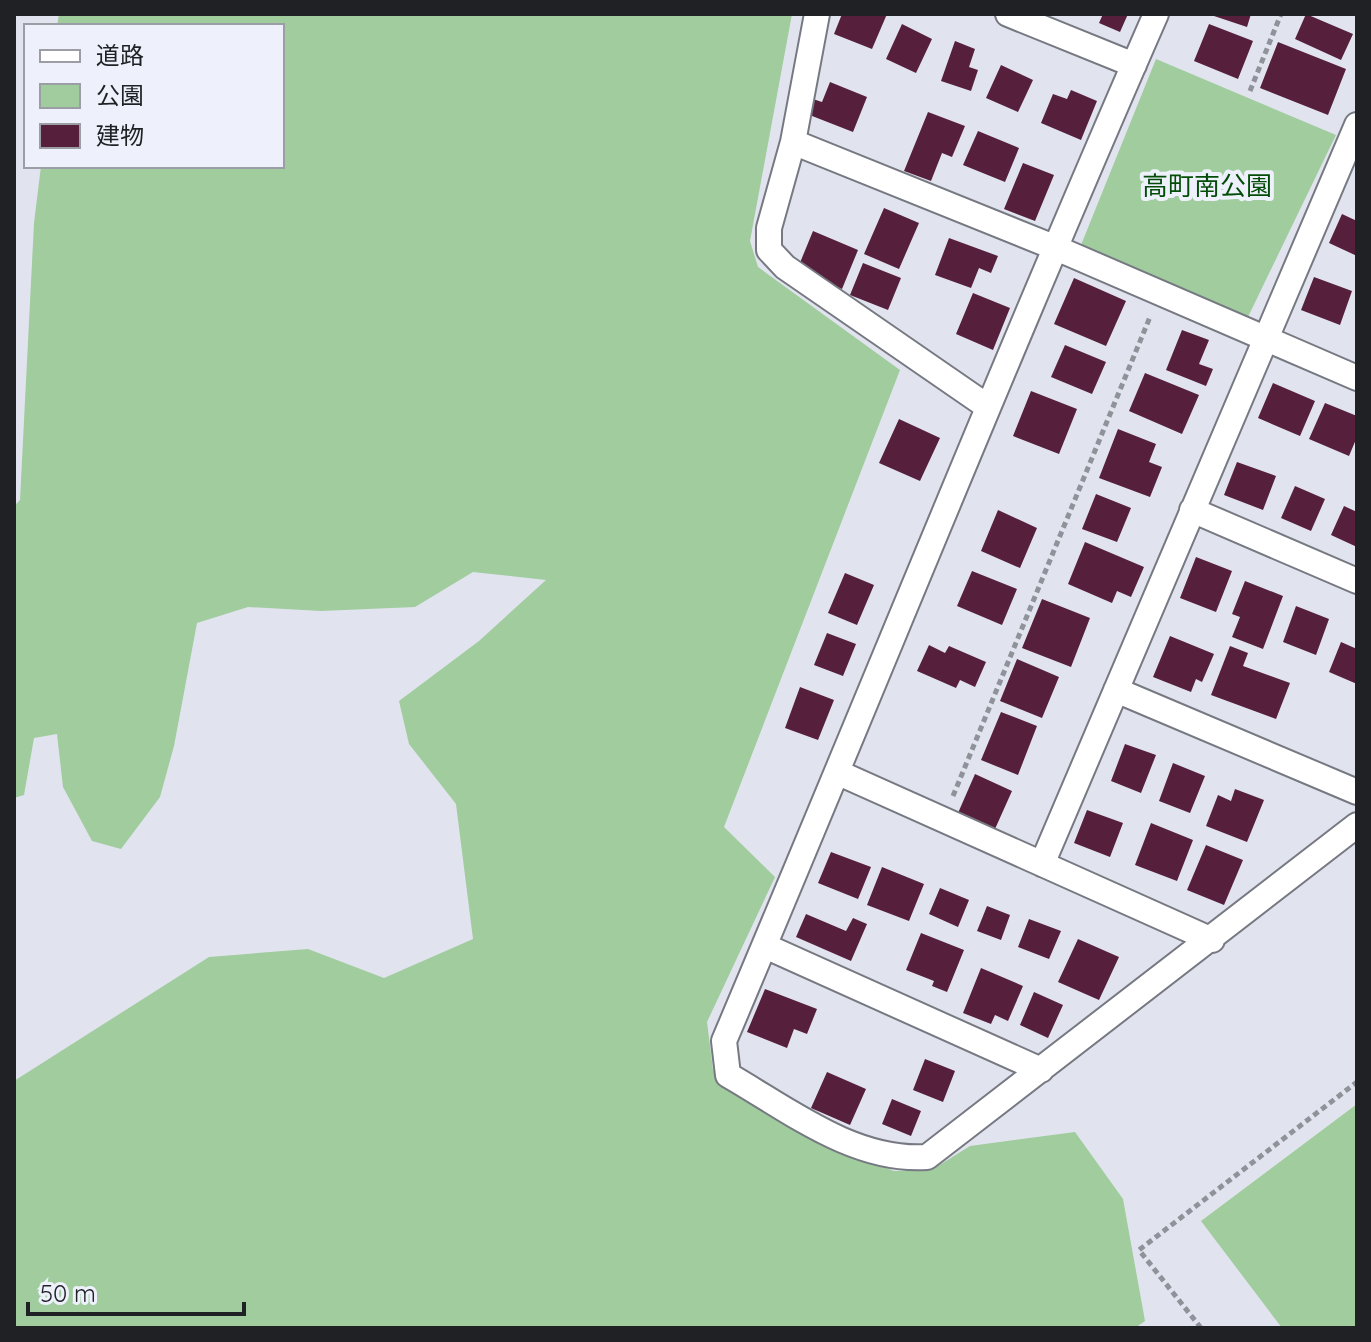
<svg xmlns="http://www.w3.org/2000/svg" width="1371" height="1342" font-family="Quicksand,'Noto Sans JP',sans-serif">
	<rect width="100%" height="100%" fill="#e1e4ee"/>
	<path fill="#a0cc9e" d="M59 14H792L750 241 758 267 900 370 724 827 775 877 707 1022 713 1070 738 1095 849 1154 894 1171 933 1169 970 1146 1075 1132 1123 1199 1145 1321 1135 1328H14V1081L209 957 308 949 384 978 473 939 456 804 409 744 399 701 479 641 546 580 473 572 415 607 321 611 248 607 197 623 174 746 160 797 121 849 92 841 63 787 57 734 34 738 24 795 14 798V506L20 500 34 223 41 166H282V26H57Z
		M1156 59 1336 135 1248 317 1081 245Z
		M1357 1104V1328H1282L1201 1221Z"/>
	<path fill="#56203d" d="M842 14H887L872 49 834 34Z
		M1103 14H1128L1120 32 1099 23Z
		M1208 14H1251L1247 27Z
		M1306 14 1353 34 1341 60 1295 39Z
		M902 24 932 39 916 73 886 59Z
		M1209 24 1253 41 1238 79 1194 61Z
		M955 41 975 49 969 67 978 70 971 91 941 81Z
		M1278 42 1346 69 1328 115 1260 88Z
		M1001 65 1033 80 1018 112 986 98Z
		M830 82 867 97 853 132 807 114 813 99 822 102Z
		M1071 90 1097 101 1081 140 1041 123 1053 94 1067 99Z
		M928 112 965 126 952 157 942 153 931 181 904 171Z
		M978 131 1019 148 1005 182 963 165Z
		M1023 163 1054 175 1035 221 1004 209Z
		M884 208 919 223 899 269 864 254Z
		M1342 214 1357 221V256L1329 243Z
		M813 231 858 250 842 289 797 270Z
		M949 238 998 256 991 273 979 268 971 288 935 275Z
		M863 263 901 278 888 310 850 295Z
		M1314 277 1352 291 1340 325 1301 310Z
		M1074 278 1126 301 1106 346 1054 324Z
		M973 293 1010 308 993 350 956 334Z
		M1182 330 1209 340 1199 364 1213 369 1206 386 1166 370Z
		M1065 345 1106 362 1092 394 1051 377Z
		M1145 373 1199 395 1182 434 1129 411Z
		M1273 383 1315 401 1300 436 1258 418Z
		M1031 391 1077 409 1059 454 1013 436Z
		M1325 403 1357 416V437L1349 456 1309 439Z
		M899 419 940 438 920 481 879 463Z
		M1118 429 1156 444 1149 462 1162 467 1150 497 1099 478Z
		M1237 462 1276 476 1263 510 1224 495Z
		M1295 486 1325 499 1311 531 1281 518Z
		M1096 494 1131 508 1117 542 1082 529Z
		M1344 506 1357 512V547L1331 535Z
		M998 510 1037 528 1020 568 981 551Z
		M1085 542 1144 567 1131 597 1117 591 1112 603 1068 584Z
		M1196 557 1232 571 1216 612 1180 598Z
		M972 571 1017 589 1002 625 957 606Z
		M845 573 874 585 857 625 828 613Z
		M1245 581 1283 596 1263 649 1232 637 1240 617 1232 614Z
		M1042 599 1090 618 1071 667 1022 648Z
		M1296 606 1329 619 1316 655 1283 642Z
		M827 633 856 644 843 676 814 665Z
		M1170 636 1214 654 1202 682 1196 679 1191 692 1153 677Z
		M1341 642 1357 649V684L1329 672Z
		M929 645 945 653 949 646 986 662 975 687 960 680 956 688 917 671Z
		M1230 646 1248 653 1243 666 1290 683 1276 719 1211 695Z
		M1017 659 1059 677 1042 718 1000 701Z
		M800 687 834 700 818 740 785 728Z
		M1001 712 1037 726 1018 775 981 760Z
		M1125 744 1156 755 1141 793 1111 781Z
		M1173 763 1205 776 1190 813 1159 801Z
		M975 774 1012 791 995 829 958 813Z
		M1235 789 1264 800 1247 842 1206 826 1218 795 1231 801Z
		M1087 810 1123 823 1110 857 1074 843Z
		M1151 823 1193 840 1177 881 1135 865Z
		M1206 845 1243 860 1224 905 1187 890Z
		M831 852 871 867 858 899 818 883Z
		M882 867 924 884 909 921 867 905Z
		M940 888 969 900 958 927 929 914Z
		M987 906 1010 915 1001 940 977 931Z
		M806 914 846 931 853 918 867 924 851 961 796 937Z
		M1029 919 1061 931 1049 959 1018 947Z
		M921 933 964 950 947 992 932 986 934 981 906 970Z
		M1078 939 1119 957 1099 1000 1058 982Z
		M981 968 1023 986 1008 1021 995 1015 991 1024 963 1013Z
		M765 989 817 1009 807 1034 794 1029 787 1048 747 1032Z
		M1034 992 1063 1005 1048 1038 1020 1025Z
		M925 1059 955 1071 943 1102 913 1090Z
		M827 1072 866 1089 850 1125 811 1108Z
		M892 1099 921 1111 911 1136 882 1124Z"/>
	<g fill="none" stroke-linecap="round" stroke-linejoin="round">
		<defs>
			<path id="street" d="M817 14 793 142 769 228V250L785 267 988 407
				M1008 14 1134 65
				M1156 14C1007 354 869 699 724 1041L728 1075C789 1110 854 1162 927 1157L1357 825
				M793 142 1056 248 1357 378
				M1192 510 1357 581
				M1116 690 1357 792
				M839 773 1212 940
				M1042 864 1357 125
				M765 946 1041 1070"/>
		</defs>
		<use href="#street" stroke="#767982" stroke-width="28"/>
		<path stroke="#909299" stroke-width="5" stroke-dasharray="6 4" stroke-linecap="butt" d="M1250 91 1281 14
			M953 796 1150 317
			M1201 1328 1139 1250 1357 1082"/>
		<use href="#street" stroke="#fff" stroke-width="24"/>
	</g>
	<g text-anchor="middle" stroke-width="8" stroke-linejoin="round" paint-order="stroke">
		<g font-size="26" fill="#044d09" stroke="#eef1fb">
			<text x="1207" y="195">高町南公園</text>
		</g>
	</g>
	<rect width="1371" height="1342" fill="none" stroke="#1f2124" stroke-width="32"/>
	<rect x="24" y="24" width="260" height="144" fill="#eef1fb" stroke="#9b9ea5" stroke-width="2"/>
	<rect x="40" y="50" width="40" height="12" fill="#ffffff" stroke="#9b9ea5" stroke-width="2"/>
	<text x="96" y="64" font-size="24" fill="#1f2124">道路</text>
	<rect x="40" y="84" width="40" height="24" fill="#a0cc9e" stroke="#9b9ea5" stroke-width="2"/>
	<text x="96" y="104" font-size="24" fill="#1f2124">公園</text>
	<rect x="40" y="124" width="40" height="24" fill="#56203d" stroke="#9b9ea5" stroke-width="2"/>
	<text x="96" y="144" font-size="24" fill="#1f2124">建物</text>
	<path d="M28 1302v12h216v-12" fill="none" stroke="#1f2124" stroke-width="4"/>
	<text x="40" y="1302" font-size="24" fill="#1f2124" stroke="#eef1fb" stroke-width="6" paint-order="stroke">50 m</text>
</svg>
